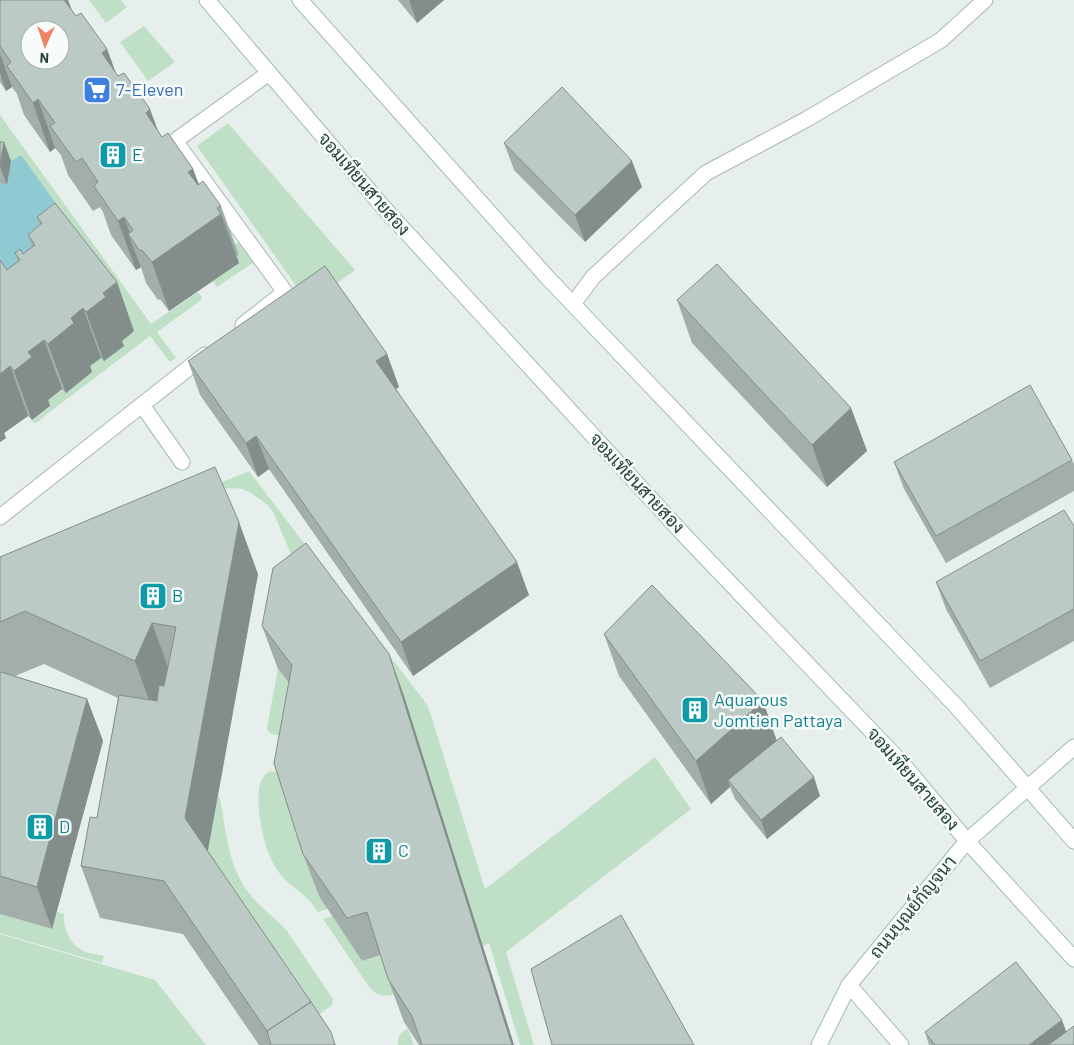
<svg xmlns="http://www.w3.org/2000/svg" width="1074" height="1045" font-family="Barlow,Sarabun,sans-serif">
	<rect width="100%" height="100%" fill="#e6efeb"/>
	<path fill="#bfe0c7" d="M89 0H121L127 7 106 23Z
		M144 26 175 62 148 81 120 42Z
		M0 115 151 324 198 292 202 297 201 300 157 332 176 358 170 362 150 336 47 414 38 422 34 423 32 421 50 407 46 402 62 389 66 393 92 372 89 367 101 358 104 361 123 345 21 155 11 161 0 159Z
		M228 123 355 270 309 304 197 146Z
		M239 242 254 262 217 287 213 281 239 263 234 257 238 254 232 246Z
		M249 471 428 706 485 889 655 757 691 809 506 952 534 1045H520L489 943 483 946 404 696 293 559 274 514 268 505 251 493 243 489 234 488 222 489 0 574Z
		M278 669 307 708 302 740 272 734 268 731 267 727Z
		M272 771 287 774 328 909 318 912C313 904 307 898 300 892 293 886 285 881 280 874 274 866 269 855 266 846 261 829 249 776 272 771Z
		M218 795 220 799C226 831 228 865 248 892 259 907 275 917 287 931L333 999 332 1005 314 1018 206 860Z
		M57 912 64 914C63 931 71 947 88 953 93 954 99 955 104 956L102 963 0 933V914L52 929Z
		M332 916 362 961 383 955 395 994C384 997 378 996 370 988L323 919Z
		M0 934 155 980 206 1045H0Z
		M408 1029 414 1045H398C397 1038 401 1031 408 1029Z"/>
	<path fill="#8fcad3" d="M21 155 85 244 0 337V183L7 184 11 161Z"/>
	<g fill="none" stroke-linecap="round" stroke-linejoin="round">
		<defs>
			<path id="lane" d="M573 304 593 277 706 173 807 119 941 40 985 0
				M243 325 285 292 175 141 269 73
				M142 405 182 462
				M0 517 205 355
				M849 985 901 1045"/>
			<path id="secondary" d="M207 0 384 208 685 536 902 763 967 841 1074 959
				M300 0 547 277 956 706 1074 841
				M819 1045 849 985 967 841 1074 747"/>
		</defs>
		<use href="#lane" stroke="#a8b8b2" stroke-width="17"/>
		<use href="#secondary" stroke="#a4bbb2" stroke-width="17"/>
		<use href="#lane" stroke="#fff" stroke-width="15"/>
		<use href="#secondary" stroke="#fff" stroke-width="15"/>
	</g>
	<path fill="#a1aea9" d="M0 0H68L72 12 76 16 107 49 116 74 162 137 193 169 199 184 221 206 239 255 236 256 239 263 169 311 160 299 158 300 146 283 141 267 136 270 111 235 103 212 100 207 93 211 68 175 61 155 55 148 50 152 24 115 17 94 12 87 6 91 0 82Z
		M398 0H444L417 23Z
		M0 142 11 161 7 185 0 183Z
		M504 143 642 187 585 242 514 170Z
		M37 217 134 331 122 341 124 346 104 361 101 358 90 366 92 372 66 393 62 389 48 400 50 406 32 420 28 416 4 433 6 438 0 442V260L7 270 18 261 15 253 23 254 32 247 28 235 40 225Z
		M677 300 851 408 867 451 827 487 692 343Z
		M387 354 399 387 396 389 529 595 413 676 269 469 258 477 200 395 188 361Z
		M1072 460 1074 464V491L946 563 904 489 894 462Z
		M1074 526V641L990 688 946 609 936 582Z
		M0 557 258 574 208 851 336 1045H259L183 934 100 918 81 866 97 818 118 698 44 664 15 676 87 699 103 741 52 929 0 914Z
		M262 626 404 696 514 1045H419L404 1022 388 979 381 955 362 961 319 896 303 854 289 683 278 669Z
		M604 634 777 740 820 796 767 839 735 799 730 787 711 804 619 676Z
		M925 1032H1066L1074 1045H929Z"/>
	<path fill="#838d89" d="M61 0H68L82 38Z
		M409 0H444L417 23Z
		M107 49 125 98 102 53Z
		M0 54 12 87 6 91 0 73Z
		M38 99 55 148 50 152 33 103Z
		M150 109 168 158 146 113Z
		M4 142 11 161 7 185 0 166Z
		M632 161 642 187 585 242 575 215Z
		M193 169 211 218 188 172Z
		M221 214 239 263 169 311 152 262Z
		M124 217 132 239 128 234 141 267 136 270 118 221Z
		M117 282 134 331 122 341 124 346 104 361 86 312 103 293Z
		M83 308 101 358 90 366 92 372 66 393 48 344 71 318Z
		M44 340 62 389 48 400 50 406 32 420 14 371 28 352Z
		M387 354 399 387 388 394 376 361Z
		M10 366 28 416 4 433 6 438 0 442V374Z
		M851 408 867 451 827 487 812 445Z
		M256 436 269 469 258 477 246 443Z
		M239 522 258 574 204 871 185 818Z
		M517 562 529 595 413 676 401 642Z
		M152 623 171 675 154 714 135 661Z
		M389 654 404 696 514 1045H512Z
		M87 699 103 741 52 929 37 887Z
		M763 701 778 744 728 780 730 787 711 804 696 761Z
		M814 777 820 796 767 839 761 820Z
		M1062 1020 1071 1045H1029Z"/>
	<path fill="#bbcac4" stroke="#838d89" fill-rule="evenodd" d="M0 0H64L76 16 81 13 107 49 102 53 118 76 124 73 150 109 146 113 162 137 168 133 193 169 188 172 198 185 203 181 221 206 217 208 221 214 152 262 142 250 140 251 128 234 133 230 124 217 118 221 94 186 98 182 82 158 76 162 50 126 55 123 38 99 33 103 7 66 11 62 0 46ZM30 30H60V60H30Z
		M562 87 632 161 575 215 504 143Z
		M0 142H4L0 165Z
		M55 203 117 282 103 293 106 297 86 312 83 308 71 318 74 323 48 344 44 340 28 352 32 357 14 371 10 366 0 374V260L7 270 20 260 15 253 20 249 23 254 35 245 28 235 42 223 37 217Z
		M717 264 851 408 812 445 677 300Z
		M325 266 387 354 376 361 517 562 401 642 256 436 246 443 188 361Z
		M1030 385 1072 460 936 536 894 462Z
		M215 467 239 522 185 818 311 1002 267 1031 164 881 81 866 90 817 97 818 119 695 157 701 159 685 164 686 176 627 152 623 135 661 25 611 0 622V557Z
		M1064 510 1074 526V609L980 661 936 582Z
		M306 543 389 654 512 1045H422L412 1016 388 979 367 912 347 918 303 854 274 763 292 665 262 626 273 568Z
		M652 585 763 701 696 761 604 634Z
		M1 672 87 699 37 887 0 876V673Z
		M781 737 814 777 761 820 728 780Z
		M621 915 694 1045H552L531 969Z
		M1016 962 1062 1020 1029 1045H935L925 1032Z
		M311 1002 331 1032 335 1045H271L267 1031Z
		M1074 1026V1045H1048Z"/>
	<defs>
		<symbol id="supermarket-square" viewBox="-11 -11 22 22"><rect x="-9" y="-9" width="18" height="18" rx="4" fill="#3f7fe0" stroke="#f7fbf9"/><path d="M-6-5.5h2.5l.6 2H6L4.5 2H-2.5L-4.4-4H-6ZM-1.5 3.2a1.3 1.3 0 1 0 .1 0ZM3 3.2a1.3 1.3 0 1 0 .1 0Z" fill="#fff"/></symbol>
		<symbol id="building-square" viewBox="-11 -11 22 22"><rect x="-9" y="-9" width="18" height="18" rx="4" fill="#0f9aa8" stroke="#f7fbf9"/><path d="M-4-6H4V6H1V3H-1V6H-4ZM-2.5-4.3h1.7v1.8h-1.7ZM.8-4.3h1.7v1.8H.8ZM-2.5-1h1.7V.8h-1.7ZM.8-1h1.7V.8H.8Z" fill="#fff"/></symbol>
	</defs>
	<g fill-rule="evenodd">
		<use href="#supermarket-square" x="81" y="74" width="32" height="32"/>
		<use href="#building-square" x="97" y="139" width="32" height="32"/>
		<use href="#building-square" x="137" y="580" width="32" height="32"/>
		<use href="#building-square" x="679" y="694" width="32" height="32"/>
		<use href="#building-square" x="24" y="811" width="32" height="32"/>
		<use href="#building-square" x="363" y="835" width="32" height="32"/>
	</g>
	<g text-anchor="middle" stroke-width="5" stroke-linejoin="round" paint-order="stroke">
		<g font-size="18" fill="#366cbe" stroke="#f7fbf9" text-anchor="start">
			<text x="116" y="96">7-Eleven</text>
		</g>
		<g font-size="18" fill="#0d838f" stroke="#f7fbf9" text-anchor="start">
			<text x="132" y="161">E</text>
			<text x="172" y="602">B</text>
			<text x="714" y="706">Aquarous<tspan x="714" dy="21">Jomtien Pattaya</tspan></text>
			<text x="59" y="833">D</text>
			<text x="398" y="857">C</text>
		</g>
		<g font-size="18" fill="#244239" stroke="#f7fbf9">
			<text transform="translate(364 184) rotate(49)" y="6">จอมเทียนสายสอง</text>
			<text transform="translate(637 483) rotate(47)" y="6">จอมเทียนสายสอง</text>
			<text transform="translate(913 779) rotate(49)" y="6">จอมเทียนสายสอง</text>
			<text transform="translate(913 907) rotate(-51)" y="6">ถนนบุณย์กัญจนา</text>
		</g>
	</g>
	<g transform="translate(45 45) rotate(183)"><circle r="24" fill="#f7fbf9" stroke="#a3b1ac"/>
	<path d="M0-4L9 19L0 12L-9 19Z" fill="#f28161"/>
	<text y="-8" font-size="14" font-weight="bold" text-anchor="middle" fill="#244239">N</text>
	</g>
</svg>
